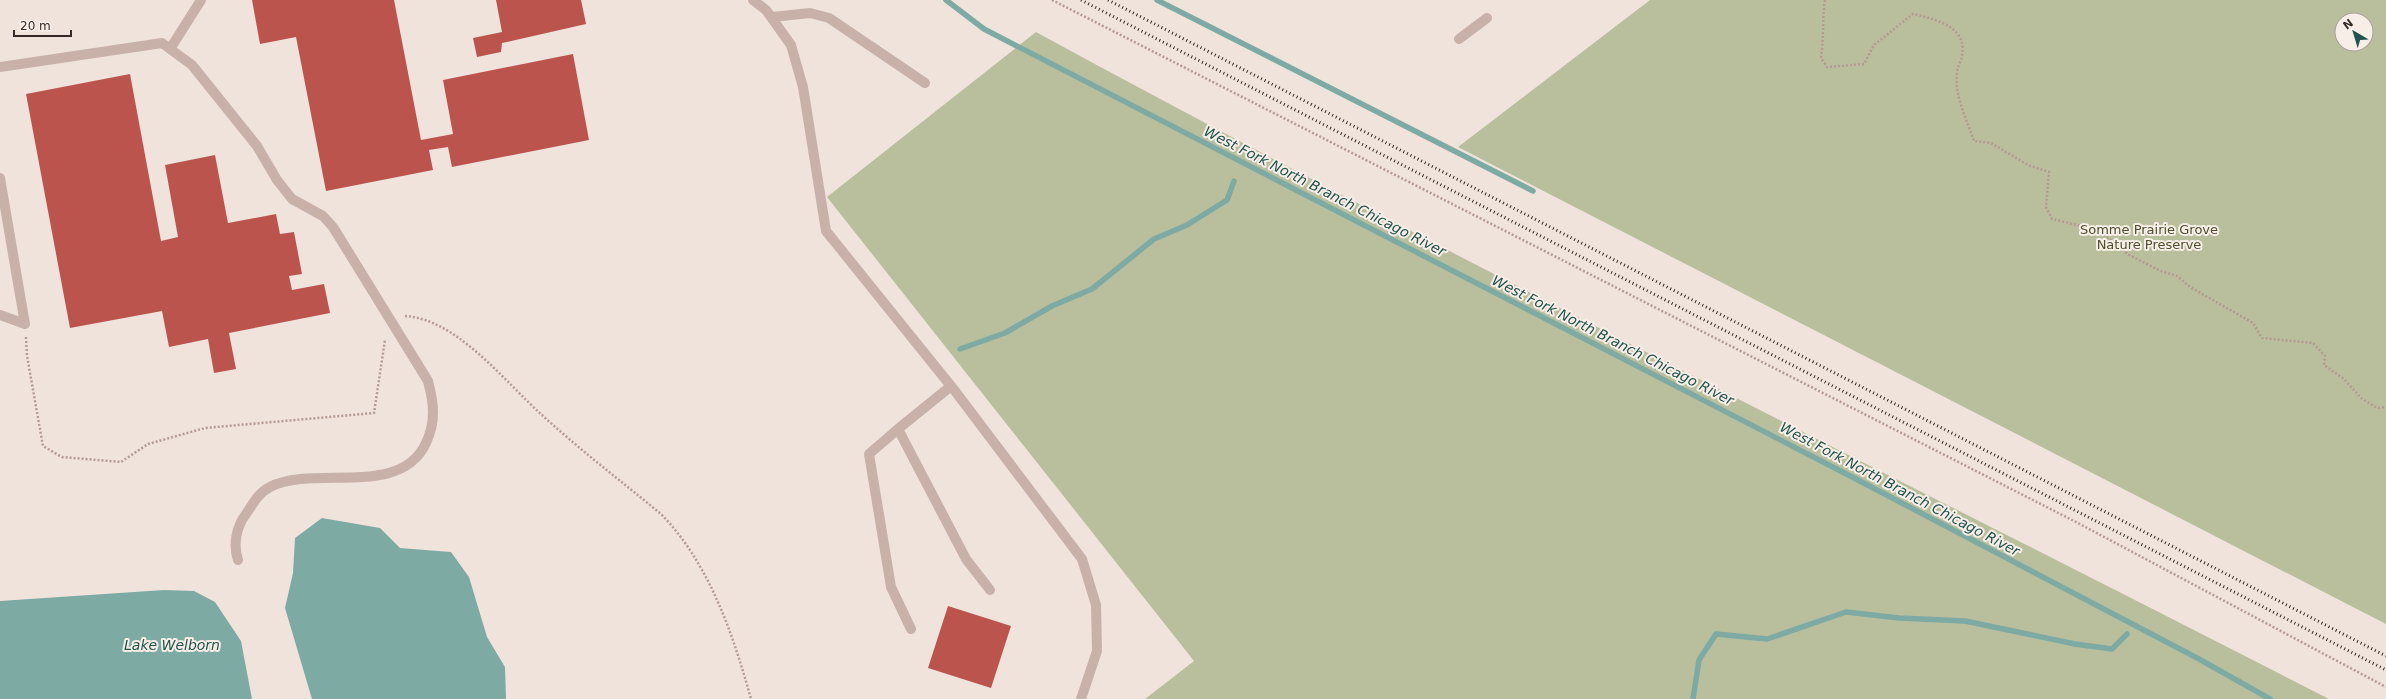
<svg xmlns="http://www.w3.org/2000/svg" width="2386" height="699" font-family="'DejaVu Sans',sans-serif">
	<rect width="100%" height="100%" fill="#f0e3dc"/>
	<path fill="#b9be9d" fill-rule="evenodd" d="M1650 0H2386V624L1458 147ZM2342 20H2366V44H2342Z
		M1036 32C1462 264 1898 478 2329 699H1145L1194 661 827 197Z"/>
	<path fill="#7daba4" d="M322 518 380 528 400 548 451 552 469 577 487 637 505 667 506 699H312L285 608 293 573 295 538Z
		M164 590 194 591 215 602 241 641 252 699H0V601Z"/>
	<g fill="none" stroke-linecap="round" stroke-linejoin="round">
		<path stroke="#7daba4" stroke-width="5.5" d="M946 0 984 29 1856 479 2199 659 2270 699
			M1157 0 1533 191
			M960 349 1005 333 1052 306 1092 289 1154 239 1187 225 1227 200 1234 181
			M1693 699 1699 660 1716 634 1767 639 1846 612 1899 618 1965 621 2075 644 2112 649 2127 634"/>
	</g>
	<path fill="#bc544e" d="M252 0H394L421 140 453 134 443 80 573 54 589 140 452 167 448 147 429 150 433 170 326 191 296 37 260 44Z
		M496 0H581L586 24 502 43 501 52 477 57 473 38 502 32Z
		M130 74 161 241 178 237 165 165 215 155 228 223 276 214 280 234 294 232 302 274 289 276 292 290 324 284 330 313 229 333 236 369 214 373 208 339 169 347 162 311 70 328 26 94Z
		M948 606 1011 626 991 688 928 668Z"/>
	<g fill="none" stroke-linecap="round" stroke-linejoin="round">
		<path stroke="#b39b93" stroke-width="2.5" stroke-dasharray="2 2" stroke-linecap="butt" d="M1052 0 2076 522 2386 687
			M1825 0C1822 20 1824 39 1821 58L1827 67 1864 64 1874 45 1913 14C1934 19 1968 26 1962 56 1961 62 1957 67 1957 73 1954 96 1967 120 1974 141L1991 143 2028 165 2049 172 2046 207 2052 219 2098 230 2129 255 2161 271 2177 276 2190 287 2253 323 2262 338 2313 343 2325 356 2324 365 2344 379 2361 398 2377 408 2386 407
			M405 316C457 319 505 382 542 415 580 450 621 481 661 514 709 563 733 634 751 699
			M26 337 27 356 43 446 62 457 121 462 148 444 205 428 374 413 385 340"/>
		<path stroke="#c7b1a9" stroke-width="10" d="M753 0 766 10 791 45 803 87 826 231 955 391 1082 559 1096 605 1097 651 1081 699
			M772 17 810 13 829 18 925 83
			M1459 39 1487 18
			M170 49 201 0
			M0 67 162 43 192 65 257 146 277 180 292 199 323 216 333 227 428 381C434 404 436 421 426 443 400 499 315 464 270 487 258 493 253 504 246 514 236 527 233 545 238 560
			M0 178 25 324 0 315
			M951 386 898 429 966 559 990 590
			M898 429 869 454 891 587 911 629"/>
		<path stroke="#352a28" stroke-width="3" stroke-dasharray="1 3" stroke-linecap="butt" d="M1081 0 2386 670
			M1108 0 2386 656"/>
	</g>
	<g text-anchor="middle" stroke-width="4" stroke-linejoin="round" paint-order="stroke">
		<g font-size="13" fill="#4b512e" stroke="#f8eee8">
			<text x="2149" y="234">Somme Prairie Grove<tspan x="2149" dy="15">Nature Preserve</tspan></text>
		</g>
		<g font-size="14" font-style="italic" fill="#21534d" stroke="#f8eee8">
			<text transform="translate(1325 191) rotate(27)" y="5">West Fork North Branch Chicago River</text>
			<text transform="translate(1613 340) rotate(27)" y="5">West Fork North Branch Chicago River</text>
			<text transform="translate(1900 489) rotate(28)" y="5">West Fork North Branch Chicago River</text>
			<text x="172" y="650">Lake Welborn</text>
		</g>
	</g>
	<g transform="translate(2354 32) rotate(322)"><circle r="19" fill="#f8eee8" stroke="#aaa09b"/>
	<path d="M0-3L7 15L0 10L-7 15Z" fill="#21534d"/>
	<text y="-6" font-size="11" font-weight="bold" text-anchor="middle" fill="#352a28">N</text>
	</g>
	<path d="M14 30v6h57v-6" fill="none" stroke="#352a28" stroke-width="2"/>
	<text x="20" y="30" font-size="12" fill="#352a28" stroke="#f8eee8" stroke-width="3" paint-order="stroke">20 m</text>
</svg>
